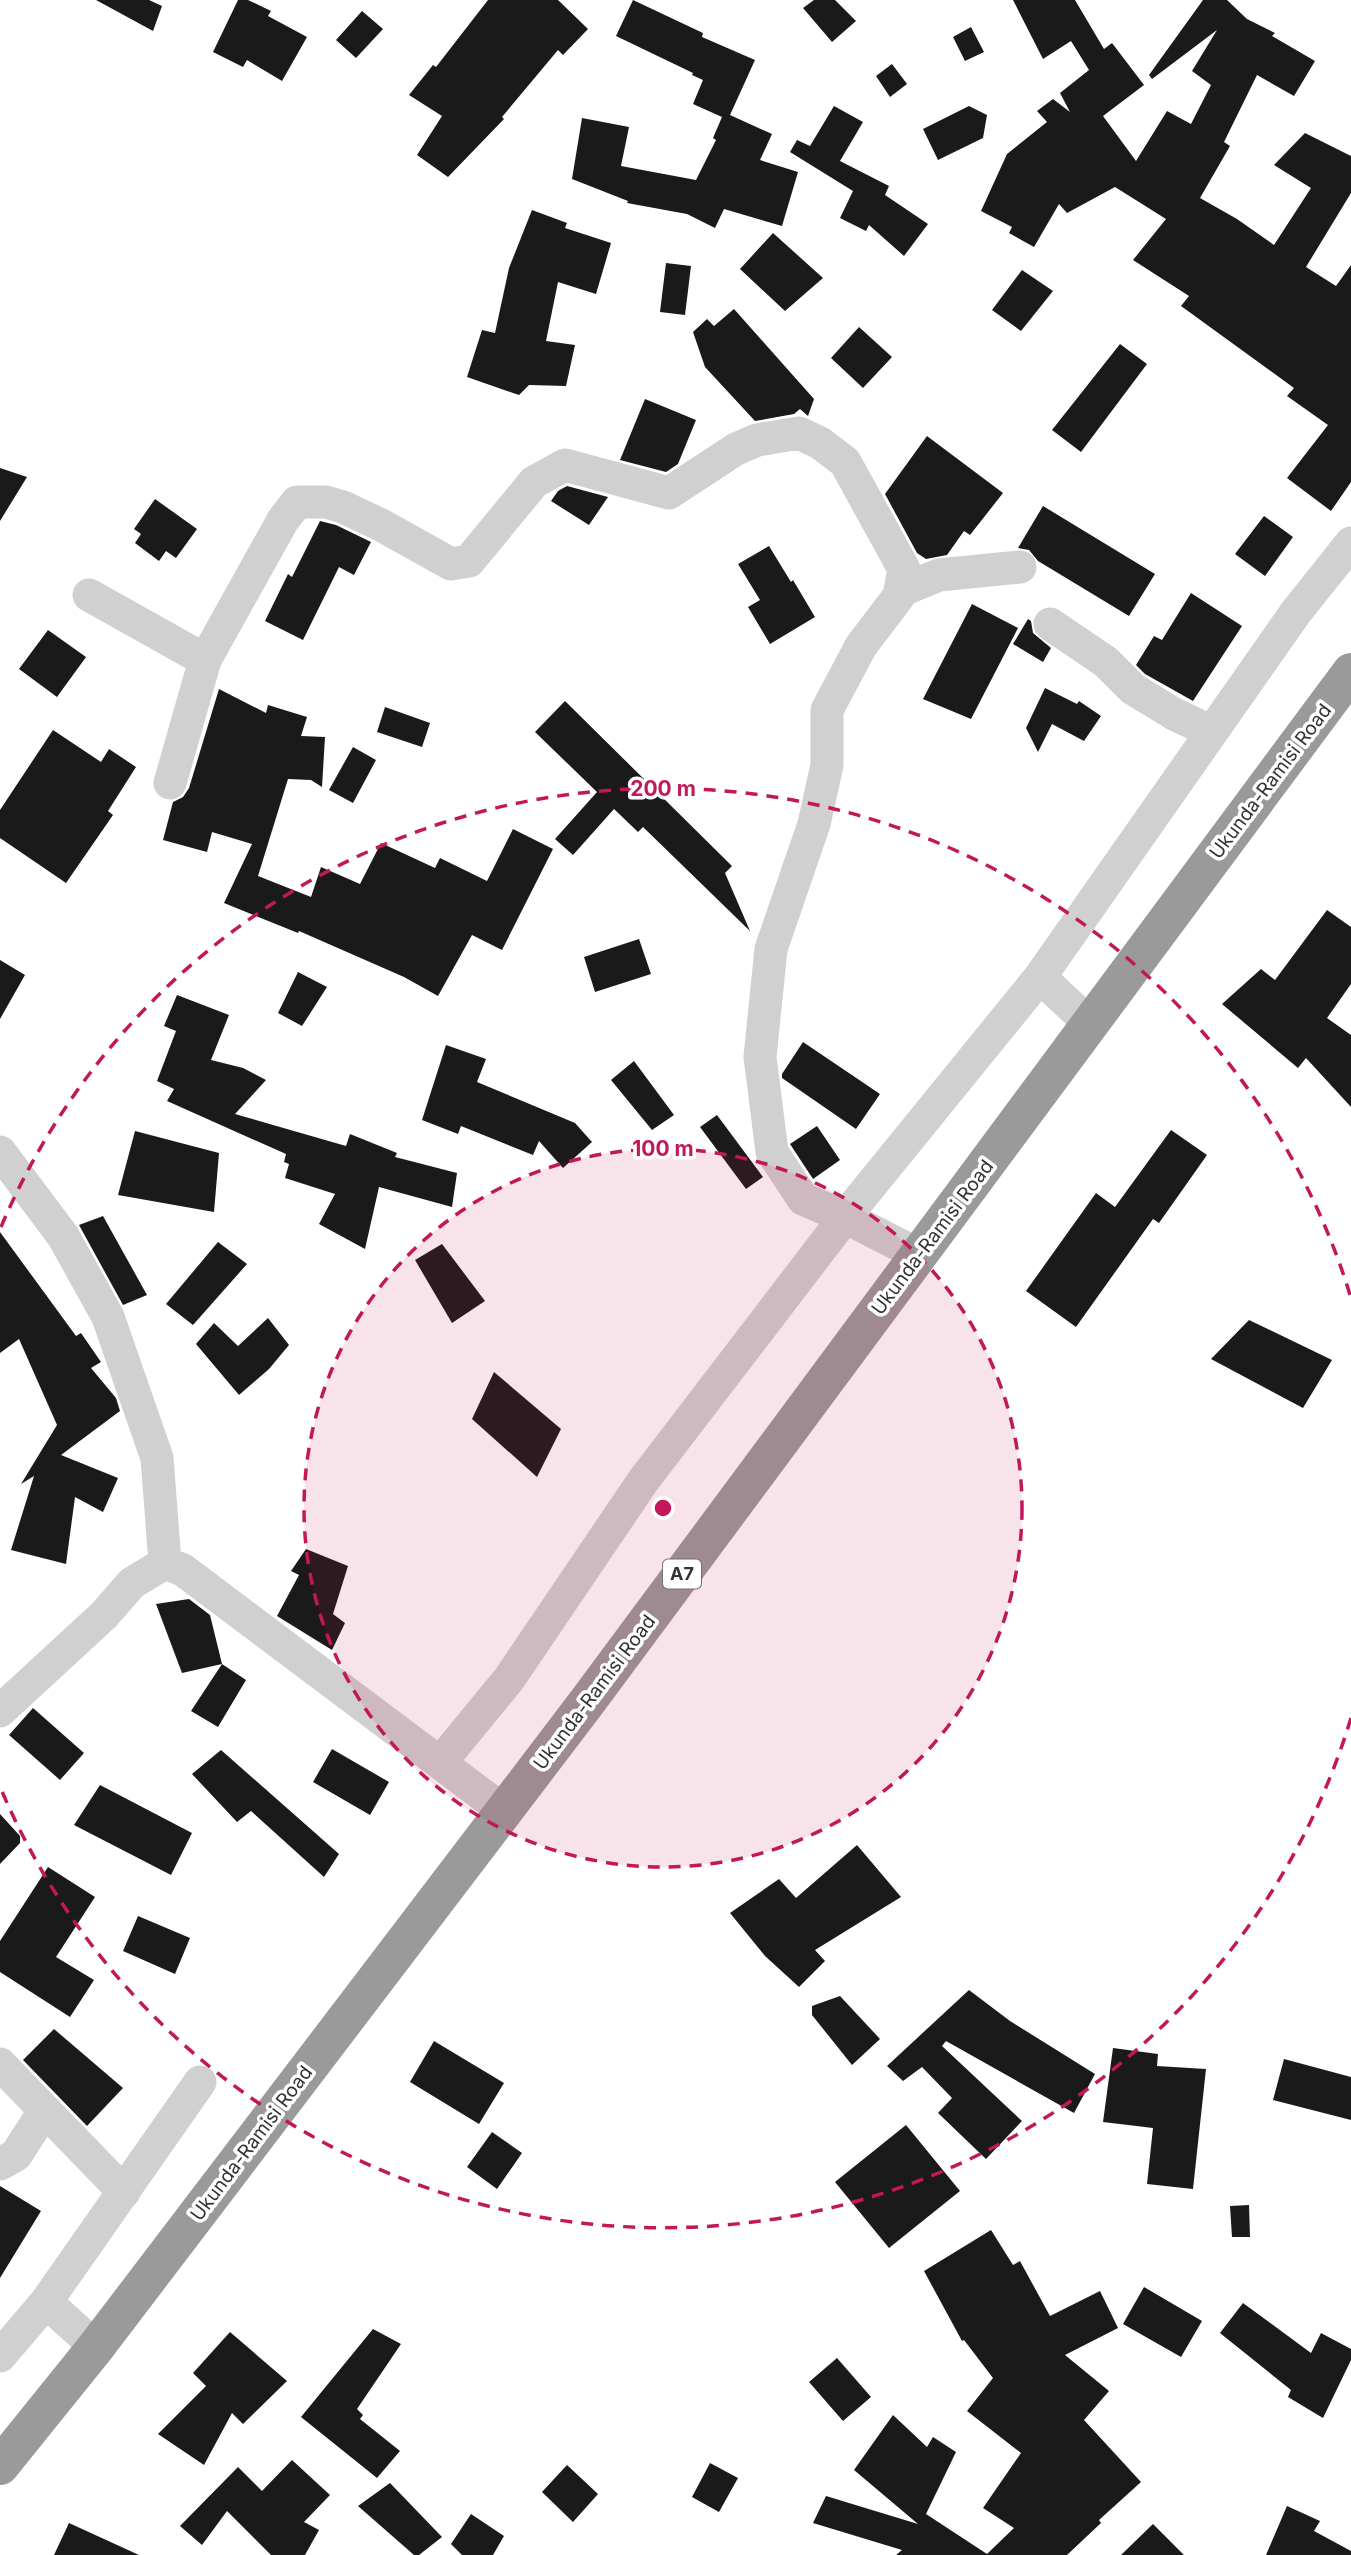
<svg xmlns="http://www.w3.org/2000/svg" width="1351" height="2555" font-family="Inter,sans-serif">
	<rect width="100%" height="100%" fill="#fff"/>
	<path fill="#1a1a1a" d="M96 0H149L162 6 153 31Z
		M238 0H248L271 11 268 16 307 37 282 81 247 60 243 67 213 52Z
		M488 0H558L588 29 563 55 558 50 502 117 504 119 448 177 417 155 442 116 409 95 433 65 436 67Z
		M633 0 703 33 702 37 755 60 730 115 772 134 760 160 798 172 782 226 724 209 715 228 687 214 627 203 628 201 572 179 582 118 629 127 621 166 696 180 716 140 713 138 722 117 693 104 703 80 692 75 693 73 616 36Z
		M814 0H835L856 21 832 42 803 8Z
		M1013 0H1075L1104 49 1112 43 1144 85 1103 116 1136 161 1167 111 1191 124 1211 85 1192 71 1217 30 1152 79 1149 75 1203 0H1227L1247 19 1275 33 1272 36 1315 61 1294 96 1257 75 1224 142 1230 146 1200 198 1237 219 1274 245 1311 188 1274 165 1305 133 1351 156V193L1306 267 1336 286 1351 265V482L1331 511 1287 478 1328 425 1287 396 1294 388 1181 306 1189 296 1133 260 1166 219 1115 187 1067 213 1059 204 1034 247 1009 233 1012 227 981 211 1007 154 1047 122 1037 111 1053 99 1070 112 1060 93 1089 70 1071 41 1043 59Z
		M362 11 383 29 356 58 336 40Z
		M971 27 984 52 965 61 953 37Z
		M892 64 907 84 890 97 876 76Z
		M834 106 863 122 840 161 889 186 885 195 928 224 904 256 869 225 866 231 840 218 853 191 790 152 797 140 810 146Z
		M969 106 987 115 983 138 938 160 923 129Z
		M532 210 567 223 565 228 611 243 596 294 558 282 546 341 575 345 566 386 529 385 519 395 467 377 482 330 495 333 509 268Z
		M773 233 823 278 785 311 740 269Z
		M666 263 691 266 685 315 660 312Z
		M1022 270 1053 291 1021 331 992 310Z
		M734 309 814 399 808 416 800 409 794 414 755 421 705 367 693 332 707 319 714 326Z
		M859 327 892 357 863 388 831 358Z
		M1120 344 1147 364 1081 452 1052 430Z
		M645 399 696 420 678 464 666 472 620 460Z
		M927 436 1003 493 970 535 964 531 947 555 926 559 917 553 885 494Z
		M0 468 27 477 0 521Z
		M567 486 608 497 589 525 551 501 558 491Z
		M155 499 197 529 176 558 166 551 159 561 135 543 141 534 134 529Z
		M1043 506 1155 574 1129 616 1038 561 1029 550 1018 548Z
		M1264 516 1293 537 1265 576 1235 554Z
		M320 521 336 525 371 542 354 575 339 567 303 640 265 621 288 574 292 577Z
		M769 546 791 582 793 580 815 617 770 644 748 607 760 600 738 564Z
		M1191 593 1242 626 1193 701 1145 674 1136 665 1154 636 1162 640Z
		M972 604 1018 628 971 719 923 699Z
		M1028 619 1031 621 1033 633 1051 648 1043 662 1013 644Z
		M48 630 86 657 57 697 19 669Z
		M1045 688 1077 704 1079 701 1101 716 1084 741 1052 724 1038 752 1026 728Z
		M219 689 266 713 268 705 307 717 301 736 325 737 322 787 311 780 288 779 258 876 311 897 321 867 360 884 381 843 435 868 440 858 487 881 513 829 553 849 502 950 472 935 438 996 404 977 299 931 298 933 224 903 252 844 212 832 207 852 163 840 173 802 183 797 189 788Z
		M565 701 732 866 725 873 750 931 643 827 638 832 614 809 573 855 555 839 597 792 535 732Z
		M385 707 430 723 422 747 377 732Z
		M53 730 101 762 109 749 136 767 108 811 113 815 66 883 0 838V810Z
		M353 747 376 760 353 803 329 790Z
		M1327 910 1351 927V984L1327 1018 1351 1035V1107L1306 1058 1298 1068 1222 1004 1261 969 1275 980Z
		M639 939 651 974 595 992 584 957Z
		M0 960 25 975 0 1019Z
		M298 972 327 987 302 1026 278 1013Z
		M177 995 229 1015 211 1060 243 1068 266 1080 235 1114 346 1146 350 1134 397 1153 395 1157 457 1173 452 1207 379 1187 365 1249 319 1224 335 1194 285 1178 289 1164 284 1162 286 1154 167 1101 174 1089 157 1081 176 1031 164 1026Z
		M803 1042 880 1094 856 1129 782 1078V1074Z
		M446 1045 486 1059 477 1082 575 1123 592 1142 563 1168 539 1141 533 1155 461 1126 458 1134 422 1120Z
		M634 1061 674 1115 652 1130 611 1080Z
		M717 1115 763 1177 746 1189 700 1127Z
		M817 1126 840 1160 813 1179 790 1144Z
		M1171 1130 1207 1155 1159 1223 1153 1219 1076 1327 1026 1291 1096 1193 1115 1207Z
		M135 1131 219 1153 214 1212 118 1195Z
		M103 1216 147 1295 123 1305 79 1225Z
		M0 1232 76 1336 81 1333 101 1362 91 1368 116 1398 120 1411 61 1455 118 1478 103 1512 75 1497 66 1564 11 1550 34 1476 21 1484 57 1425 19 1339 0 1353Z
		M218 1242 247 1264 193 1325 166 1304Z
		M442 1244 485 1301 452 1323 415 1260Z
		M268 1318 289 1345 269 1369 239 1395 196 1344 214 1323 238 1346Z
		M1249 1320 1332 1360 1303 1408 1211 1359Z
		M494 1372 561 1429 537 1477 472 1419Z
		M306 1549 348 1566 333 1614 345 1623 332 1650 277 1616 299 1575 291 1571Z
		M189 1599 210 1615 222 1664 182 1673 156 1604Z
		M222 1664 246 1680 218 1727 191 1711Z
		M33 1708 84 1753 60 1780 9 1735Z
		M332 1749 389 1782 370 1815 313 1782Z
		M221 1750 339 1854 324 1877 251 1811 237 1822 192 1774Z
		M100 1785 192 1833 171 1875 74 1825Z
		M0 1814 20 1836V1843L0 1864Z
		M857 1845 901 1897 815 1950 825 1961 799 1987 765 1956 730 1913 779 1879 796 1898Z
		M48 1867 95 1897 56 1957 94 1980 70 2017 0 1972V1941Z
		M138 1916 190 1938 175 1974 123 1951Z
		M969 1990 1010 2021 1095 2074 1074 2113 946 2041 942 2046 1022 2121 986 2159 938 2113 952 2098 922 2067 903 2081 887 2066Z
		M840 1996 880 2039 852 2065 812 2015V2006Z
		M54 2029 123 2088 87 2126 23 2060Z
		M434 2041 504 2083 479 2124 410 2082Z
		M1113 2048 1158 2054 1157 2066 1206 2069 1193 2189 1147 2184 1153 2128 1103 2122Z
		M1284 2059 1351 2077V2120L1273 2100Z
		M906 2125 960 2191 889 2248 835 2182Z
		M492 2132 522 2153 497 2189 467 2167Z
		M0 2186 41 2211 0 2278Z
		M1249 2205 1250 2237H1232L1230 2206Z
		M991 2230 1013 2265 1020 2261 1050 2316 1100 2291 1118 2328 1065 2355 1109 2391 1084 2420 1141 2482 1099 2520 1101 2523 1067 2555H896L902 2550 813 2523 826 2496 918 2524 854 2470 893 2415 927 2447 933 2437 956 2452 926 2514 987 2554 1014 2528 983 2508 1021 2453 967 2411 993 2378 964 2340 962 2341 924 2271Z
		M1144 2287 1202 2321 1181 2357 1123 2324Z
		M1243 2303 1311 2353 1321 2333 1351 2349V2360L1323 2418 1288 2397 1291 2390 1220 2333Z
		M373 2329 401 2344 357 2409 363 2415 360 2419 400 2451 377 2478 301 2417Z
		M230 2332 287 2381 243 2424 232 2413 204 2465 158 2434 206 2386 193 2373Z
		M837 2358 871 2397 843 2421 809 2382Z
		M292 2460 330 2495 304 2522 319 2530 305 2555H271L227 2511 202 2545 180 2526 238 2467 262 2491Z
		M710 2463 738 2478 719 2512 692 2497Z
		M567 2465 598 2494 573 2522 542 2492Z
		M390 2483 442 2537 419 2555H414L358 2506Z
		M1287 2506 1320 2521 1314 2531 1351 2551V2555H1266Z
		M471 2514 504 2536 493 2555H462L451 2544Z
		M69 2523 139 2555H54Z
		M1153 2524 1184 2555H1121Z"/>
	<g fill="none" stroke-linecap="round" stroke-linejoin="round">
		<path stroke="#d0d0d0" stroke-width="33" d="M900 591 939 575 1020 567
			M89 595 205 660 283 520 297 502H326L343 507 381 525 451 564 469 561 534 482 565 465 669 493 736 449 757 440 799 433 820 443 845 462 904 569 899 596 861 646 827 710V765L814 824 771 949 760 1057 772 1152 803 1199 845 1217 919 1255
			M1050 624 1106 662 1133 689 1174 714 1212 732
			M170 783 205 660
			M1040 977 1090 1024
			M0 1152 63 1236 108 1317 157 1458 165 1563
			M0 1711 104 1615 132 1583 165 1563 183 1570 504 1811
			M440 1763 509 1679 643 1481 845 1217 1040 977 1296 612 1351 543
			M0 2064 124 2192
			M0 2164 16 2155 45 2110
			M46 2302 96 2347
			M0 2356 46 2302 200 2082"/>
		<path stroke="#9a9a9a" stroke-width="38" d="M0 2466 96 2347 587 1702 1351 672"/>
	</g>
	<circle cx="663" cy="1508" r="359" fill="#c2185b" fill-opacity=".12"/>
	<g fill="none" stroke="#c2185b" stroke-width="3.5" stroke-dasharray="12 9">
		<circle cx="663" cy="1508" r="359"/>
		<path d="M1351 1718A719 719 0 0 1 1 1789M1 1227A719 719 0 0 1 1351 1298"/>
	</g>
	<g text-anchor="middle" stroke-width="7" stroke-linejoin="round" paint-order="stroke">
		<rect fill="#fff" stroke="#707070" stroke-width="2" x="663" y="1559.5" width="38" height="29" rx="5"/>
		<g font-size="18" font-weight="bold" fill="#333">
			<text x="682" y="1580">A7</text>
		</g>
		<g font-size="19" fill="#333" stroke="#fff">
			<text transform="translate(1270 781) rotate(-53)" y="7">Ukunda-Ramisi Road</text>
			<text transform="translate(932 1237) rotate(-53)" y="7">Ukunda-Ramisi Road</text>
			<text transform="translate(594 1692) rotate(-53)" y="7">Ukunda-Ramisi Road</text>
			<text transform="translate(251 2143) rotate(-53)" y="7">Ukunda-Ramisi Road</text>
		</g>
	</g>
	<circle cx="663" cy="1508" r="10" fill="#c2185b" stroke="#fff" stroke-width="3.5"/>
	<g font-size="21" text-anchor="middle" font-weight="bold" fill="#c2185b" stroke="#fff" stroke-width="7" stroke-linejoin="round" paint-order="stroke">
		<text x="663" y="796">200 m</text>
		<text x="663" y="1156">100 m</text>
	</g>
</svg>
